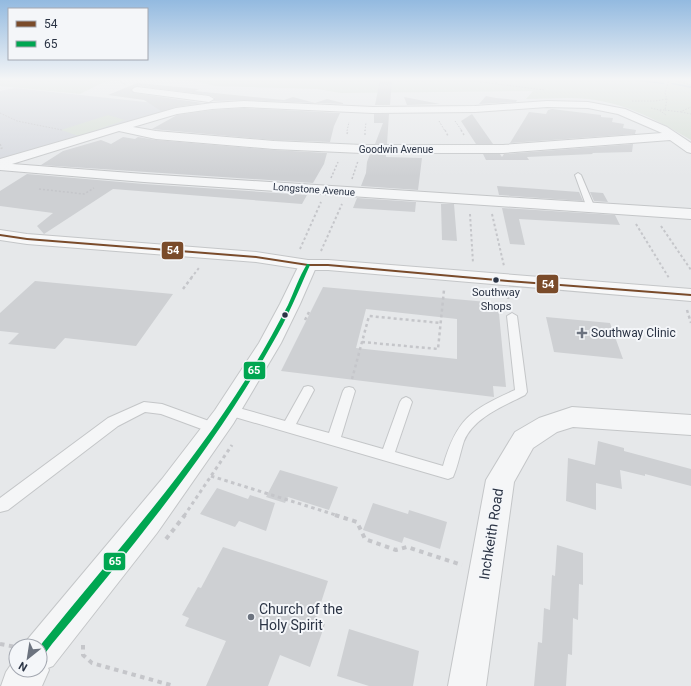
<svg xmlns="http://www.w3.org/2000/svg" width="691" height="686" font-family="Roboto,sans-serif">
	<rect width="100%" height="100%" fill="#e6e8ea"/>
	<path fill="#d4d7dd" d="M15 88 164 104 173 109 0 160V91Z"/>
	<path fill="#d6ded6" d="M0 80H121L104 82 80 94 0 86Z
		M177 80H691V140C659 121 626 103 588 99 568 97 546 99 526 99L533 91 341 93 317 89 215 86 200 82Z
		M108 115 125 120 79 136 61 130Z"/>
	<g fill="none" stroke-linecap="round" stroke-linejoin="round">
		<path fill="#b4c4d5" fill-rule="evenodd" d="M629 80H641L665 83 664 84Z
			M672 83 691 86V88L671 84Z"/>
	</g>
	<path fill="#ced0d3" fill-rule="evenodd" d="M380 80H392L390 105H375Z
		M137 83 199 89 195 91 284 100 293 97 315 103 327 99 343 103V104L244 100 213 101 215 98 209 95 137 86 131 89 134 93 203 103 176 107 161 111 144 100 108 95Z
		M486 96 496 98 517 100 516 102 479 104Z
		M404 97 440 104 407 105Z
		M244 108 340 113 334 126 330 142 274 140 152 129 177 115 212 110Z
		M552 109 601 115V117L613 118 612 122 624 124 623 128 636 130 635 134 510 143 529 112 546 114 548 110Z
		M374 114H389L387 144H375L383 123H374Z
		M472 114 493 144H476L461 121Z
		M123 137 135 139 138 137 156 140 274 150 327 153 324 164 313 183 41 165 63 151 101 140 111 144Z
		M633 144 632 152 592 153 593 154 527 157 529 160H486L483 154H500L502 157 504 154Z
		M370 154H386V157L422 158 418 190 361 186 366 173 367 162Z
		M27 174 144 184 307 195 302 204 113 189 44 234 37 226 53 213 0 206V191Z
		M497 186 579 192 583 201 499 195Z
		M590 192 603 193 608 202 594 201Z
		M357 198 416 202 415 212 353 208Z
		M441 204H454L457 241 442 240Z
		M502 208 615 215 620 225 519 219 525 245 510 244Z
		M35 281 173 294 136 346 65 338 55 349 8 344 19 333 0 331V313Z
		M323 287 498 303 506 387 493 386 494 397 281 371ZM366 309 457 319V359L356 348Z
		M546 317 610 323 623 359 554 352Z
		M598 441 624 448V451L691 469V486L645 474V476L620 470 622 489 596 483V510L566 501 568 458 595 465Z
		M280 470 338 487 329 510 288 497 285 503 266 497Z
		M217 488 248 499 250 495 275 503 266 531 239 521 235 527 200 514Z
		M373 503 408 514 409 510 447 522 440 549 404 537 402 543 363 530Z
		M557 545 583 553V585L579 584 578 620 573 618 572 655 568 654 566 686H534L538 642 542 643 544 608 550 610 552 575 555 576Z
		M223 547 328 581 315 621 325 624 310 667 280 655 268 686H206L226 641 185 626 189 618 182 615 198 587 201 588Z
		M349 629 419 651 413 686H369L337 676Z"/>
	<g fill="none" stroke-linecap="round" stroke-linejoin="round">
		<defs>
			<path id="lane" d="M578 173 581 175 595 208 594 210H588L587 208 575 175Z
				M512 313 517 316 527 392 525 395C504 406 474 417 464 441 460 453 458 466 453 477L448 479 228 415 224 413 222 410 224 407 228 405 285 421 304 387 308 386 312 387 314 390 296 424 329 433 343 391 345 388 349 387 353 388 355 391 341 437 383 449 400 402 402 399 406 397 410 399 412 402 395 452 443 466C457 418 471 410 515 390L507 316Z
				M144 402 162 404 220 425 222 429 220 433 215 434 161 414 145 412 118 426 8 510 0 512V498L108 418Z"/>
			<path id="street" d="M137 87 209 96 214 99 209 102 134 92 132 90 134 88Z
				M244 101 373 107 475 106 547 101 588 102 625 109 667 127 691 143V153L687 152 670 140 503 153H362L274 149 156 139 119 131 12 164 144 174 691 209V219L144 182 0 170V159L176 108 212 103ZM244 107 373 113 475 112 547 107 588 108 618 114 662 133 503 145H362L274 141 156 131 133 127 177 114 212 109Z
				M308 260 314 261 317 265 300 304 281 343 233 424 157 533 53 666 48 668 49 670 42 686H1L6 672 16 657V670H40V646H24L27 640 162 479 215 410 259 343 280 304 299 265 302 261Z
				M572 407 691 415V435L573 427 557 432 533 448 514 482 486 686H448L486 480 515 432 539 418Z"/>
			<path id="secondary" d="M0 230 27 234 256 252 308 260H328L691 289V301L328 270H308L256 262 27 244 0 240Z"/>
		</defs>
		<use href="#lane" stroke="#c4c6c8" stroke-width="2"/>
		<use href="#street" stroke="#c4c6c8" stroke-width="2"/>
		<use href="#secondary" stroke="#c4c6c8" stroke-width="2"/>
		<path stroke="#c5c6ca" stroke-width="1" stroke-dasharray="1.5 1.5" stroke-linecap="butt" d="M118 80 126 85
			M465 80 545 90
			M490 80 497 83
			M672 80 691 85
			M632 101H655L667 99
			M651 108 659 110 666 115
			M660 110H665L667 99 665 93 669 80
			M665 110 680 112 691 107
			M681 112 691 114
			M0 113 17 121 62 130
			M439 121 445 131
			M455 121 462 131
			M347 131 349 122
			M365 131 366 122"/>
		<path stroke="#c5c6ca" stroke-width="1.5" stroke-dasharray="2 2" stroke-linecap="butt" d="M445 130 448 136
			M461 130 464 135
			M347 134 348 130
			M365 135V130
			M0 144 2 148 0 149
			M331 178 338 162
			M352 179 358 161
			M39 189 84 194 94 188"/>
		<path stroke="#c5c6ca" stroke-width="2" stroke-dasharray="2.5 2.5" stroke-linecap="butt" d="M470 214 473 263
			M492 214 504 266
			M636 224 669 278
			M661 226 691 270
			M300 249 321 202
			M321 251 342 204
			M191 278 199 268"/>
		<path stroke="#c5c6ca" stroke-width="2.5" stroke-dasharray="3 3" stroke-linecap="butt" d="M183 289 192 277
			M507 305 509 294
			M687 310 691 323
			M305 320 310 310
			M362 342 438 349 444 290
			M352 379 369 316 441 323"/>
		<path stroke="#c5c6ca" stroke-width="3" stroke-dasharray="3.5 3.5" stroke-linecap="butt" d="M211 476 339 516
			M184 516 232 445"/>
		<path stroke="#c5c6ca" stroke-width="4" stroke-dasharray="4.5 4.5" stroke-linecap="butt" d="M335 515 357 522 365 539 396 550 407 547 462 565
			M166 539 185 515
			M0 644 16 647
			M83 645V655L92 663 174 686"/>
		<use href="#lane" fill="#f5f6f7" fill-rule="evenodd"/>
		<use href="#street" fill="#f5f6f7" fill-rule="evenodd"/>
		<use href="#secondary" fill="#f8f8f8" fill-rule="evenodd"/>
		<defs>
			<path id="bus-1" d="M0 234 27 238 256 256 308 264H328L508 280 691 294V296L508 282 328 266H308L256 258 27 240 0 236Z"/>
			<path id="bus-2" d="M307 264H308L310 265C298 292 287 319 272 344 211 452 131 549 52 644L43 656 40 657V646L43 642C112 556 187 473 246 379 261 355 275 330 288 305 294 292 299 277 307 264Z"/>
		</defs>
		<use href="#bus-1" stroke="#f4f6f9" stroke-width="3"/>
		<use href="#bus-2" stroke="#f4f6f9" stroke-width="3"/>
		<use href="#bus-1" fill="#7a4b2a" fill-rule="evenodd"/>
		<use href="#bus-2" fill="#00a651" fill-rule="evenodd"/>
	</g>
	<linearGradient id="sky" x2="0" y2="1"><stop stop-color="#93bae0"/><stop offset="0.45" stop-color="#f4f5f6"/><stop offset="1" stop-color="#f4f5f6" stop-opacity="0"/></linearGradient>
	<rect width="691" height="176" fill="url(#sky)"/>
	<g fill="#2b3445" stroke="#f4f6f9" stroke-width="1.5">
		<circle cx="496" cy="280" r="3.5"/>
		<circle cx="285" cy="315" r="3.5"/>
	</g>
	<g fill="#6c737f" stroke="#f4f6f9" stroke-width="1.5">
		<path d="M580 327h4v4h4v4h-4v4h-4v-4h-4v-4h4z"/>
		<circle cx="251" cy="617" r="4"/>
	</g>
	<g text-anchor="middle" stroke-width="4" stroke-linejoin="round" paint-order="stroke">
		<g font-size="10" fill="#2b3445" stroke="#f4f6f9">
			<text x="396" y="153">Goodwin Avenue</text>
			<text transform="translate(314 189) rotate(4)" y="4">Longstone Avenue</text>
		</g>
		<g font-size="11" fill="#2b3445" stroke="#f4f6f9">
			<text x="496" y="296">Southway<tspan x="496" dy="14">Shops</tspan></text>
		</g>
		<g font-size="12" fill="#2b3445" stroke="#f4f6f9" text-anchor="start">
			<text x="591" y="337">Southway Clinic</text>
		</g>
		<g font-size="14" fill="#2b3445" stroke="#f4f6f9">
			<text transform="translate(491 534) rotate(-81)" y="5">Inchkeith Road</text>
		</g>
		<g font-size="14" fill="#2b3445" stroke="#f4f6f9" text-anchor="start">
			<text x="259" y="614">Church of the<tspan x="259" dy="16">Holy Spirit</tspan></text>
		</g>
	</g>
	<g stroke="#f4f6f9" stroke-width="1.5">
		<rect x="161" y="241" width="23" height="19" rx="4" fill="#7a4b2a"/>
		<rect x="536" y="274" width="23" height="20" rx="4" fill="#7a4b2a"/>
		<rect x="243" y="361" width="23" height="19" rx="4" fill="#00a651"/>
		<rect x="103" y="552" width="23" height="19" rx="4" fill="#00a651"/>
	</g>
	<g font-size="11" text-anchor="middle" font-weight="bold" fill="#fff">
		<text x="173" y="254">54</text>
		<text x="548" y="288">54</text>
		<text x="254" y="374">65</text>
		<text x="115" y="565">65</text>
	</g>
	<rect x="8" y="8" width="140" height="52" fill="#f4f6f9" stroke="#a4a8b1"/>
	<rect x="16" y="21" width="20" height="6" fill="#7a4b2a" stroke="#a4a8b1"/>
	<text x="44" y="28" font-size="12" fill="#2b3445">54</text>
	<rect x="16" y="41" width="20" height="6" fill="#00a651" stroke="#a4a8b1"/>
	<text x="44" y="48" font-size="12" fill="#2b3445">65</text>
	<g transform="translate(28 658) rotate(210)"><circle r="19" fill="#f4f6f9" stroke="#a4a8b1"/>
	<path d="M0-3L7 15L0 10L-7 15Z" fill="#6c737f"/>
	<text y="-6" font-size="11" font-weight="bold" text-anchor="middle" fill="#2b3445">N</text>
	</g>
</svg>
